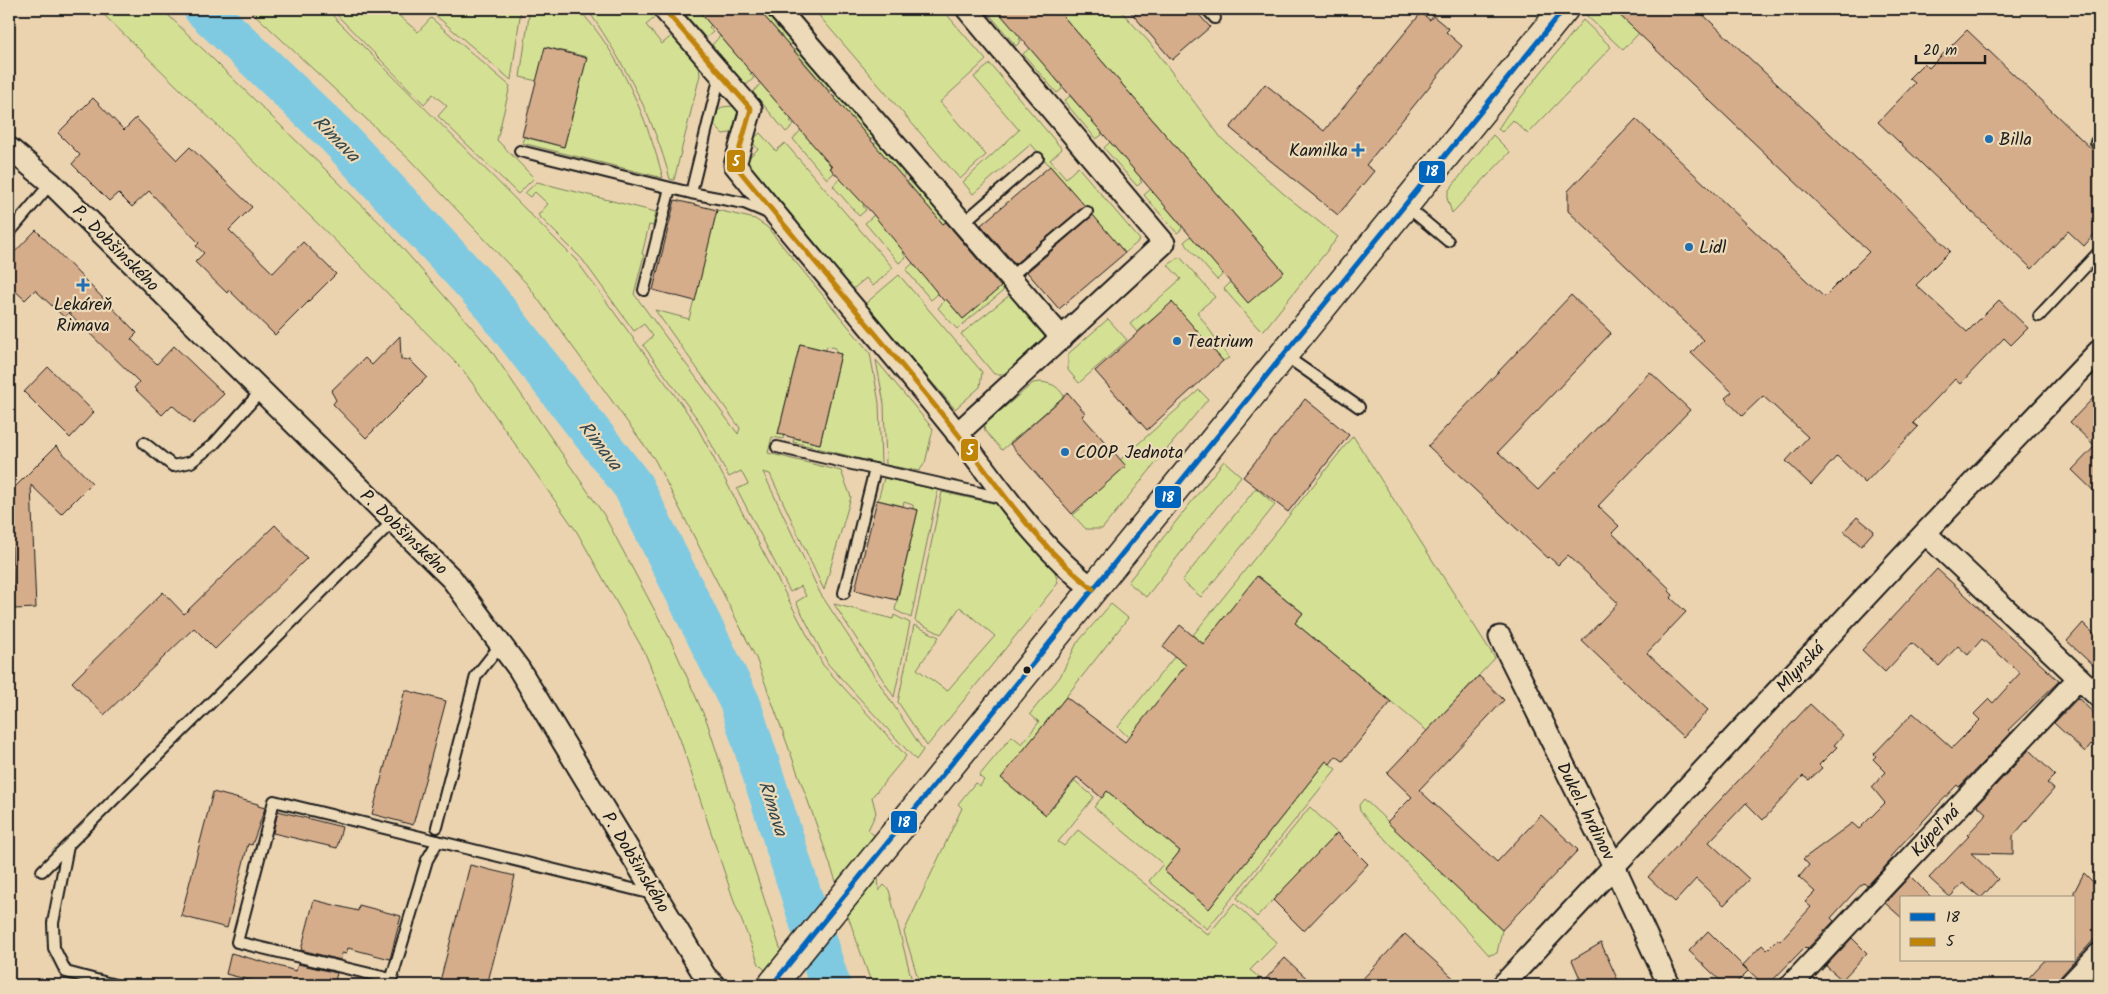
<svg xmlns="http://www.w3.org/2000/svg" width="2108" height="994" font-family="Kalam,sans-serif">
	<rect width="100%" height="100%" fill="#ebd3b0"/>
	<filter id="ink" filterUnits="userSpaceOnUse"><feTurbulence type="fractalNoise" baseFrequency=".02" numOctaves="2"/><feDisplacementMap in="SourceGraphic" scale="10" xChannelSelector="R" yChannelSelector="G"/><feConvolveMatrix kernelMatrix="1 2 1 2 8 2 1 2 1" color-interpolation-filters="sRGB"/></filter>
	<g filter="url(#ink)">
		<path fill="#d4e194" stroke="#787e58" d="M98 9H162L384 227 488 346 604 515 671 641 707 722 792 985H770L765 970 759 964 735 904 680 739 645 653 577 532 463 370 351 256Z
			M249 9H326L576 260 695 423 823 665 906 756 872 797 876 813 868 830 875 836 879 891 884 885 889 890 913 985H872L813 815 756 658 655 460 527 284 410 160Z
			M331 9H391L418 32 431 18 510 86 497 140 534 178 518 194 438 116 447 106 433 94 424 104Z
			M464 9H521L511 80 434 14Z
			M530 9H578C620 52 648 121 663 178L522 143 524 137 564 147 587 57 546 47 537 81 520 77Z
			M594 9H655L659 14 646 25 662 44 675 33 699 66 700 75 674 180 670 179C654 118 625 65 590 13Z
			M681 9H697L711 25 709 27 713 32 706 38Z
			M758 9H766L794 42 790 46Z
			M816 9H942L986 60 940 102 986 155 960 179 814 10Z
			M985 9H996L1021 37 1019 39 1021 41 1016 46Z
			M1057 9H1119L1149 42 1222 139 1285 195 1338 237 1264 330 1259 329 1224 289 1231 282 1284 272Z
			M1593 9H1613L1639 33 1623 50 1587 16Z
			M1583 20 1611 47 1528 134 1513 120 1502 132 1498 129 1507 115Z
			M720 36 752 73 750 74 754 78 746 85 712 45Z
			M798 47 834 89 830 92 794 50Z
			M1030 48 1061 85 1062 89 1057 93 1023 54Z
			M990 64 1062 149 1050 160 1066 178 1078 167 1140 240 1125 253 1031 144 973 194 963 182 1019 130 974 77Z
			M761 83 792 120 790 121 794 125 786 132 753 92Z
			M838 93 875 136 870 140 834 97Z
			M1070 96 1101 131 1102 135 1096 139 1064 101Z
			M733 106 743 115 737 132 723 134 714 125 715 113 722 107Z
			M801 130 832 167 830 168 834 173 827 179 793 139Z
			M760 133 776 151 785 143 893 268 873 286 866 278 853 289 745 161 758 149 751 141Z
			M1493 135 1510 152 1452 213 1447 198 1449 190Z
			M879 140 907 173 902 177 874 144Z
			M1110 142 1141 178 1140 180 1142 182 1137 186 1104 148Z
			M841 177 864 204 863 206 866 210 859 216 833 186Z
			M911 178 947 221 943 224 907 182Z
			M537 182 656 212 653 226 649 225 642 254 644 255 634 294 738 434 740 428 655 310 689 319 717 210 755 219 767 227 870 353 879 403 881 464 793 442 794 438 820 444 841 354 836 353V348L827 346 826 350 800 344 778 434 784 435 783 439 772 437 768 453 841 471 851 497 824 590 770 474 763 472 820 593 923 750 916 760 828 664 796 602 806 596 801 586 790 592 737 489 748 484 741 471 729 477 699 421 643 345 653 336 644 324 634 331 582 259 538 215 548 204 535 192 530 197 525 193Z
			M1151 189 1181 225 1182 229 1177 233 1144 195Z
			M874 215 905 251 903 253 906 257 899 263 865 223Z
			M1191 236 1222 272V275L1217 280 1184 242Z
			M1180 257 1215 297 1197 312 1229 358 1223 361 1172 303 1137 332 1130 324 1181 279 1168 265Z
			M914 262 937 289 935 290 938 294 931 300 906 270Z
			M983 263 1004 285 1003 291 957 329 938 308 946 299 963 319 998 289 979 266Z
			M899 275 982 372 980 387 955 409 865 304Z
			M1011 294 1046 335V341L1006 374H994L961 334Z
			M1108 319 1127 340 1079 383 1068 370V354Z
			M876 360 933 429 925 463 919 471 886 465 884 404Z
			M1041 382C1054 384 1057 386 1064 396L1002 450 985 431 984 425 1033 383Z
			M1199 390 1208 399 1102 529H1086L1073 515 1084 506 1083 504 1120 460Z
			M1353 436 1495 658 1427 731 1295 623 1303 613 1258 576 1204 644 1193 635Z
			M1224 461 1241 476 1146 597 1128 582Z
			M884 478 938 490 911 618 895 610 918 510 913 509V505L904 502 903 506 878 500Z
			M1256 488 1275 505 1201 597 1182 581Z
			M942 492 997 504 1054 569 1058 583 927 746 898 702 914 625 939 637 917 669 947 691 995 636 960 607 941 634 915 621Z
			M834 604 893 619 894 615 910 623 894 697Z
			M1111 604 1128 618 1002 778 1046 815 1075 781 1094 797 1058 842 1064 846 1078 830 1208 935 1234 903 1277 943 1250 970 1268 985H936L935 981 920 985 904 932 962 808 958 804 975 783 980 786 984 780 979 776 1012 736 1022 744 1039 722 1030 714 1060 677 1077 643Z
			M1175 656 1187 665 1129 738 1118 727Z
			M1326 761 1336 769 1207 929 1149 881 1163 864 1094 807 1107 791 1180 851 1164 871 1209 909Z
			M1364 799 1502 930 1497 953 1489 955 1360 811 1359 805Z
			M1310 807 1337 833 1257 917 1237 898Z"/>
		<g fill="none" stroke-linecap="round" stroke-linejoin="round">
			<path stroke="#80cae1" stroke-width="41" d="M204 9 339 138 488 299 633 486 740 703 830 985"/>
		</g>
		<path fill="#d5ad8b" stroke="#1c1c1c" d="M697 9H758L943 224 946 222 1001 287 963 319 946 299 944 301 872 213 830 168 832 167Z
			M996 9H1057L1284 272 1248 303Z
			M1128 9H1194L1210 27 1172 60Z
			M1613 9H1697L1905 204 1950 251 1916 285 1967 332 1999 300 2028 328 2011 345 2004 338 1960 384 1955 379 1913 423 1918 427 1865 483 1837 456 1811 485 1786 461 1808 437 1763 396 1742 416 1725 398 1732 392 1691 353 1704 340 1568 211V191L1636 119 1824 297 1869 252Z
			M1421 13 1430 20 1433 16 1449 29 1446 32 1462 46 1366 165 1374 171 1338 215 1230 128 1265 84 1324 131Z
			M1967 30 2099 156V229L2084 246 2068 231 2032 269 1878 122 1915 83 1909 78 1924 63 1929 68Z
			M545 47 587 58 564 147 522 136Z
			M93 98 124 130 136 118 177 160 190 147 252 207 229 230 273 273 303 242 336 274 275 335 229 290 227 293 195 262 204 253 196 246 199 243 149 191 132 207 118 193 109 201 72 164 80 155 58 133Z
			M1050 166 1085 206 1015 264 981 225Z
			M675 200 717 210 695 301 653 290Z
			M1093 215 1125 253 1059 309 1027 272Z
			M36 230 137 333 131 339 157 364 174 346 224 394 193 424 172 405 162 415 134 388 139 382 69 313 64 317 35 290 25 300 9 285V258Z
			M1571 295 1611 333 1498 452 1538 490 1650 372 1690 410 1598 506 1619 526 1612 533 1670 589 1669 591 1673 595 1671 598 1686 612 1647 653 1708 710 1683 737 1582 641 1618 603 1568 555 1558 565 1549 557 1548 558 1428 446Z
			M1172 302 1223 361 1147 430 1095 371Z
			M400 336 401 359 410 360 427 377 366 438 333 404 336 400 331 391 365 358 372 365Z
			M800 344 841 354 820 444 778 434Z
			M48 367 94 412 70 438 24 392Z
			M2099 392V496L2072 470 2095 446 2070 422Z
			M1068 393 1085 413 1082 416 1126 466 1072 514 1010 444Z
			M1305 399 1349 435 1288 512 1243 477Z
			M56 446 92 483 61 514 31 485 36 608 14 609 10 492Z
			M877 500 918 510 897 600 855 590Z
			M1857 517 1874 531 1861 546 1844 531Z
			M275 525 307 558 215 649 194 628 104 715 72 682 163 592 184 614Z
			M1937 569 2059 681 2008 730 2011 733 1959 787 1957 785 1935 808 1890 857 1892 859 1867 886 1864 883 1860 886 1831 918 1834 921 1807 949 1805 947 1768 985H1764L1743 965 1762 945 1767 950 1778 939 1780 941 1811 907 1805 902 1815 892 1799 877 1809 865 1803 859 1852 823 1859 829 1885 803 1872 787 1886 772 1873 759 1876 756 1874 754 1913 713 1952 748 1980 720 1974 714 1989 699 1993 703 2020 673 1982 639 1968 655 1958 646 1939 666 1912 643 1885 672 1862 650Z
			M1257 576 1303 613 1295 623 1391 702 1343 761 1336 756 1330 764 1326 761 1209 909 1164 871 1180 851 1107 791 1102 798 1077 777 1046 815 1001 778 1066 697 1125 742 1186 665 1163 647 1180 625 1203 644Z
			M2083 623 2099 639V671L2067 641Z
			M1479 676 1504 700 1419 790 1497 862 1541 815 1578 850 1502 930 1387 822 1412 797 1387 773Z
			M405 690 446 701 413 825 372 814Z
			M2078 698 2099 718V753L2091 744 2085 752 2054 723Z
			M1810 704 1843 735 1834 745 1837 747 1819 765 1822 768 1809 780 1803 776 1763 820 1746 803 1709 842 1749 879 1724 905 1696 879 1675 902 1648 877Z
			M2029 750 2055 775 2047 783 2054 789 2013 836V854L1971 853 1998 879 1981 898 1963 883 1950 897 1929 878 1969 836 1967 835 1987 814 1977 805Z
			M213 792 258 804V806L265 808 252 845 248 844 227 928 181 916Z
			M278 811 342 827 337 848 273 833Z
			M1337 833 1368 864 1304 931 1273 900Z
			M470 865 515 876 507 909 487 985H439Z
			M2084 873 2099 888V934L2061 976 2058 985H2022L2045 960H2074V892Z
			M1910 876 1932 898H1902V918L1885 903Z
			M314 900 358 911 359 905 401 916 390 959 348 948 346 954 342 953 341 960 301 950Z
			M1708 931 1748 971 1734 985H1725L1689 951Z
			M1405 934 1461 985H1357Z
			M1852 938 1867 953 1842 980 1826 966Z
			M1601 943 1620 985H1583L1572 960Z
			M231 953 296 971 298 964 337 973 334 985H269L226 974Z
			M1285 958 1314 985H1260Z"/>
		<g fill="none" stroke-linecap="round" stroke-linejoin="round">
			<defs>
				<path id="lane" d="M1207 9 1215 18
					M720 75 691 193 744 203 768 213
					M2096 142 2099 145
					M520 151 691 193
					M1405 205 1448 241
					M963 223 1038 158
					M9 233 51 183
					M1010 277 1087 212
					M644 290 670 188
					M2039 316 2099 252
					M1284 355 1359 407
					M144 443 173 466 191 462 214 444 261 391
					M777 447 1002 498
					M844 593 875 469
					M437 827 476 676 502 643
					M68 846 53 923 54 948 66 972 115 985
					M42 871 393 521
					M391 979 237 942 274 801 653 894
					M390 984 427 860 438 841"/>
				<path id="street" d="M664 9 751 109 735 165C808 255 884 342 957 433 999 487 1038 547 1093 589
					M778 9 1062 338
					M9 148 51 183 452 579 519 669 705 976 714 985
					M957 434 1164 243 967 9
					M1925 533 2099 697
					M1500 637 1614 866 1669 985
					M1503 985 1925 533 2099 351
					M1791 985 2079 678
					M2070 985 2099 954"/>
				<path id="secondary" d="M772 985 1564 9"/>
			</defs>
			<use href="#lane" stroke="#1c1c1c" stroke-width="14"/>
			<use href="#street" stroke="#1c1c1c" stroke-width="25"/>
			<use href="#secondary" stroke="#1c1c1c" stroke-width="31"/>
			<use href="#lane" stroke="#eddab8" stroke-width="10"/>
			<use href="#street" stroke="#eddab8" stroke-width="21"/>
			<use href="#secondary" stroke="#eddab8" stroke-width="28"/>
			<defs>
				<path id="bus-1" d="M772 985 1564 9"/>
				<path id="bus-2" d="M664 9 751 109 735 165C808 255 884 342 957 433 999 487 1038 547 1093 589"/>
			</defs>
			<use href="#bus-1" stroke="#eddab8" stroke-width="9"/>
			<use href="#bus-2" stroke="#eddab8" stroke-width="9"/>
			<use href="#bus-1" stroke="#0065bd" stroke-width="5"/>
			<use href="#bus-2" stroke="#c08407" stroke-width="5"/>
		</g>
	</g>
	<g fill="#1f6fb2" stroke="#eddab8" stroke-width="2">
		<circle cx="1989" cy="139" r="5"/>
		<path d="M1355.5 142.5h5v5h5v5h-5v5h-5v-5h-5v-5h5z"/>
		<circle cx="1689" cy="247" r="5"/>
		<path d="M80.5 277.5h5v5h5v5h-5v5h-5v-5h-5v-5h5z"/>
		<circle cx="1177" cy="341" r="5"/>
		<circle cx="1065" cy="452" r="5"/>
	</g>
	<circle fill="#1c1c1c" stroke="#eddab8" stroke-width="2" cx="1027" cy="670" r="4.5"/>
	<g text-anchor="middle" stroke-width="4.5" stroke-linejoin="round" paint-order="stroke">
		<g font-size="18" fill="#1c1c1c" stroke="#eddab8" text-anchor="start">
			<text x="1999" y="145">Billa</text>
			<text x="1348" y="156" text-anchor="end">Kamilka</text>
			<text x="1699" y="253">Lidl</text>
			<text x="83" y="310" text-anchor="middle">Lekáreň<tspan x="83" dy="21">Rimava</tspan></text>
			<text x="1187" y="347">Teatrium</text>
			<text x="1075" y="458">COOP Jednota</text>
		</g>
		<g font-size="18" fill="#1c1c1c" stroke="#eddab8">
			<text transform="translate(116 248) rotate(45)" y="6">P. Dobšinského</text>
			<text transform="translate(404 532) rotate(44)" y="6">P. Dobšinského</text>
			<text transform="translate(1800 667) rotate(-47)" y="6">Mlynská</text>
			<text transform="translate(1586 811) rotate(63)" y="6">Dukel. hrdinov</text>
			<text transform="translate(1935 831) rotate(-47)" y="6">Kúpeľná</text>
			<text transform="translate(636 862) rotate(59)" y="6">P. Dobšinského</text>
		</g>
		<g font-size="19" font-style="italic" fill="#35484d" stroke="#eddab8">
			<text transform="translate(337 138) rotate(45)" y="7">Rimava</text>
			<text transform="translate(601 445) rotate(52)" y="7">Rimava</text>
			<text transform="translate(774 808) rotate(72)" y="7">Rimava</text>
		</g>
	</g>
	<g stroke="#eddab8" stroke-width="2">
		<rect x="726" y="149" width="20" height="24" rx="5" fill="#c08407"/>
		<rect x="1418" y="160" width="28" height="24" rx="5" fill="#0065bd"/>
		<rect x="960" y="438" width="19" height="24" rx="5" fill="#c08407"/>
		<rect x="1154" y="485" width="28" height="24" rx="5" fill="#0065bd"/>
		<rect x="890" y="810" width="28" height="24" rx="5" fill="#0065bd"/>
	</g>
	<g font-size="14" text-anchor="middle" font-weight="bold" fill="#fff">
		<text x="736" y="166">5</text>
		<text x="1432" y="176">18</text>
		<text x="970" y="455">5</text>
		<text x="1168" y="502">18</text>
		<text x="904" y="827">18</text>
	</g>
	<rect width="2108" height="994" fill="none" stroke="#eddab8" stroke-width="30"/>
	<rect x="15" y="15" width="2078" height="964" fill="none" stroke="#1c1c1c" stroke-width="2" filter="url(#ink)"/>
	<rect x="1900" y="896" width="175" height="65" fill="#eddab8" stroke="#998e7a"/>
	<rect x="1910" y="913" width="25" height="8" fill="#0065bd" stroke="#998e7a"/>
	<text x="1946" y="922" font-size="15" fill="#1c1c1c">18</text>
	<rect x="1910" y="938" width="25" height="8" fill="#c08407" stroke="#998e7a"/>
	<text x="1946" y="946" font-size="15" fill="#1c1c1c">5</text>
	<path d="M1916 55v8h69v-8" fill="none" stroke="#1c1c1c" stroke-width="2.5"/>
	<text x="1923" y="55" font-size="15" fill="#1c1c1c" stroke="#eddab8" stroke-width="4" paint-order="stroke">20 m</text>
</svg>
